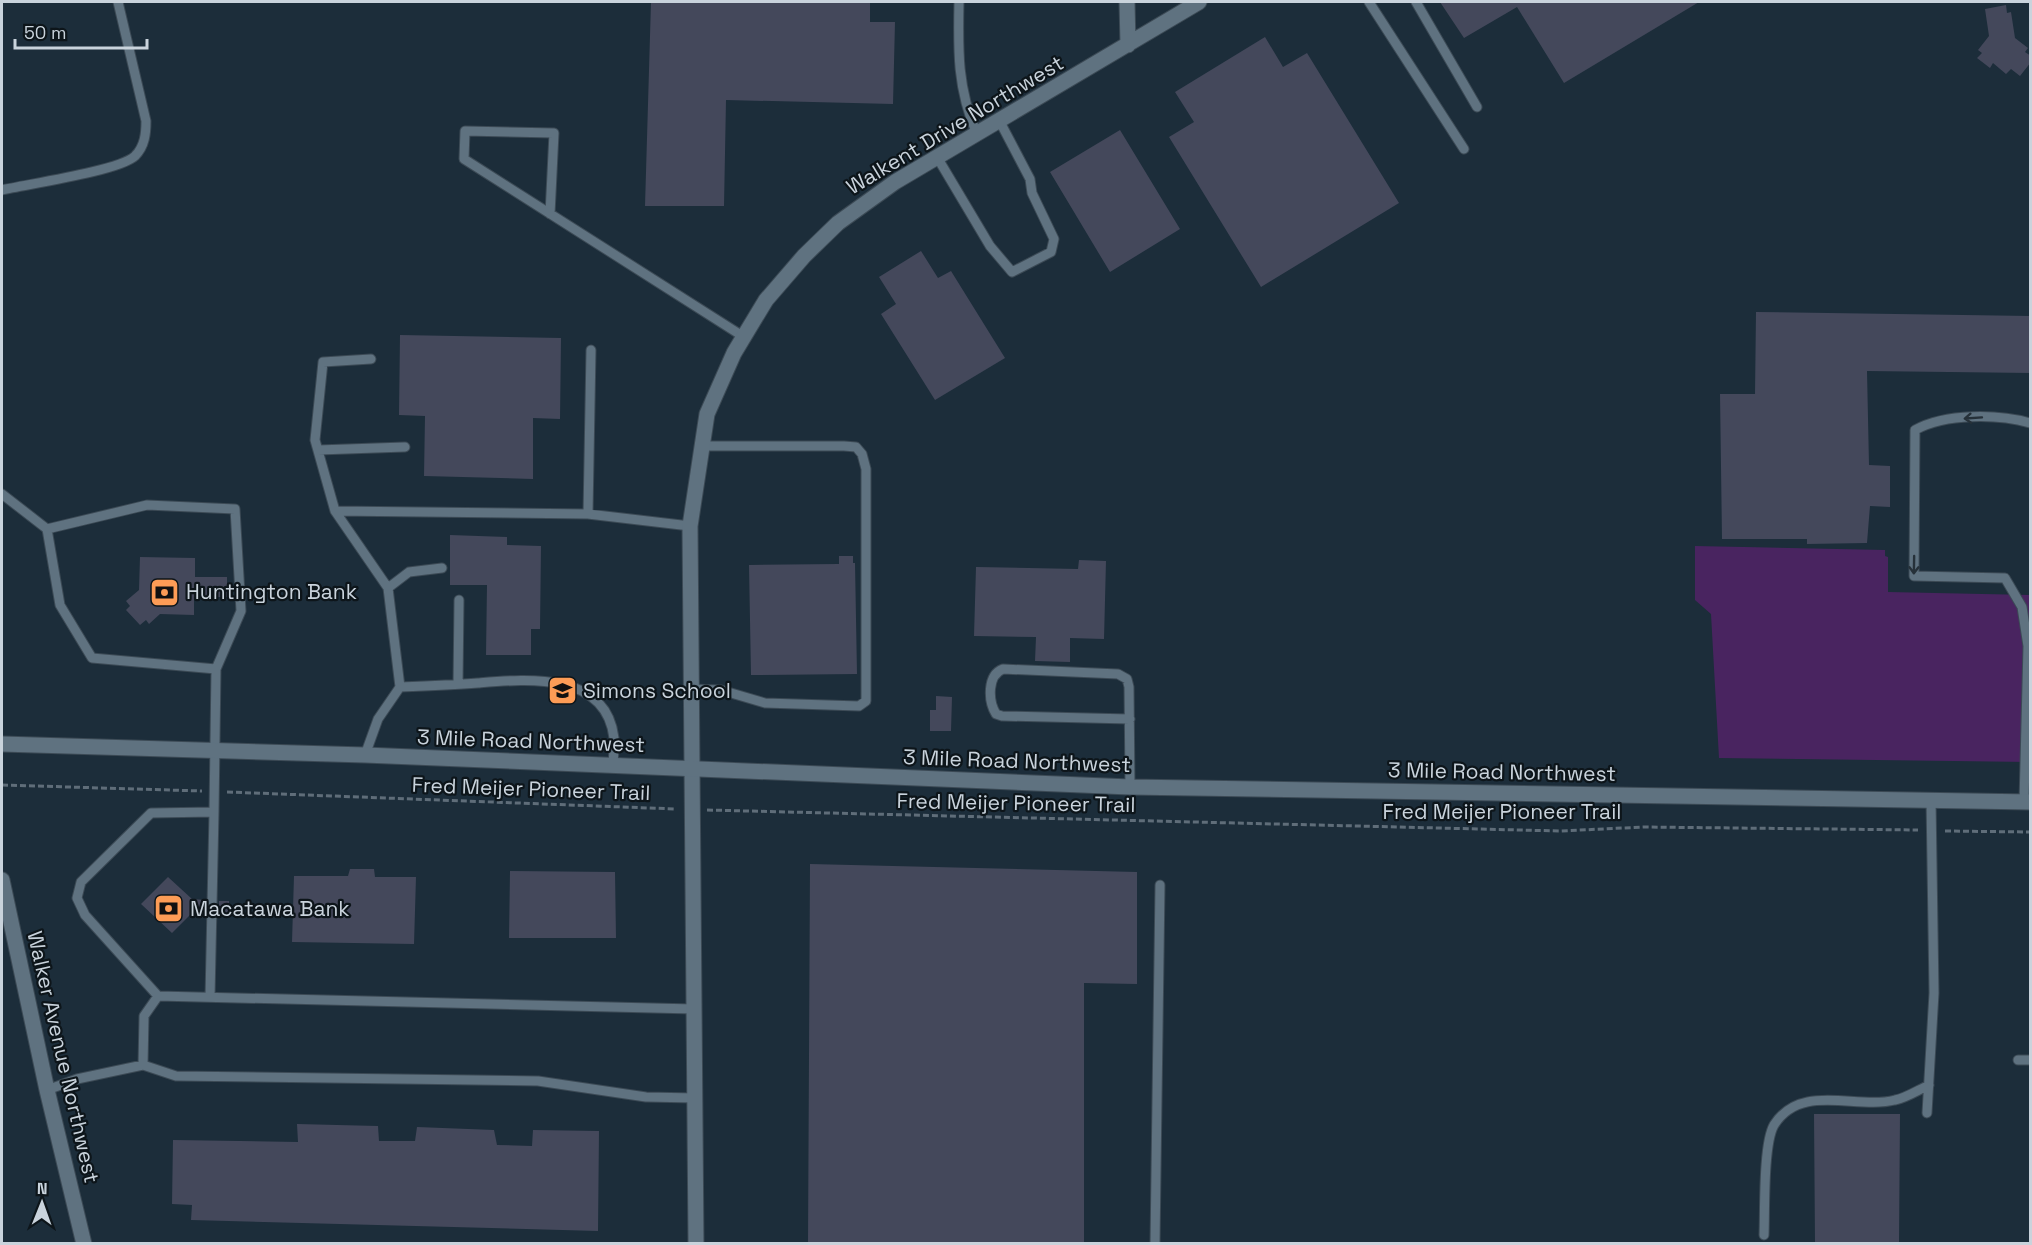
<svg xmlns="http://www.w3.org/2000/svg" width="2032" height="1245" font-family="'Space Grotesk',sans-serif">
	<rect width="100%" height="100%" fill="#1c2d3a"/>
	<path fill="#492460" d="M1695 546 1885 550V556L1888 557V592L2030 595V762L1719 758 1711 614 1695 600Z"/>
	<path fill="#44485b" d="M651 2H870V22H895L893 104 726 100 724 206H645Z
		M1440 2H1699L1564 83 1517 7 1464 38Z
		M2006 5 2007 13 2011 12 2015 38 2028 48 2025 52 2031 56V62L2020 76 2011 69 2006 74 1993 63 1990 68 1977 58 1982 53 1978 50 1989 36 1985 9Z
		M1265 37 1283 67 1307 53 1399 203 1261 287 1169 137 1194 122 1175 92Z
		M1120 130 1180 229 1110 272 1050 172Z
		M921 251 938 278 951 271 1005 358 935 400 881 314 896 304 879 277Z
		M1756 312 2031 316V373L1867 371 1869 465 1890 466V507L1870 506 1867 543 1807 544V539H1722L1720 394H1755Z
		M400 335 561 338 560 419 533 418V479L424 476 425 416 399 415Z
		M450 535 507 537V545L541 546 540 629H531V655H486L487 585H450Z
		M839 556H853V563H855L857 674 751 675 749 565 839 564Z
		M140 557 195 558V577H227V597H194V615L160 614 149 624 146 620 140 625 126 610 130 606 126 601 139 590Z
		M1079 560 1106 561 1104 639 1070 638V662L1035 661 1036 637 974 636 976 567 1078 569Z
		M936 696 952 697 951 731H930V710H936Z
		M810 864 1137 872V984L1084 983V1244H808Z
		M350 869H374L375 877H416L414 944 292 942 294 876H348Z
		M510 871 615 872 616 938H509Z
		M168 877 192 899 205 900V915L191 914 172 933 141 904Z
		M219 901H229V917L219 916Z
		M1814 1114H1900L1899 1244H1815Z
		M297 1124 378 1126 379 1141H415L417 1127 494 1130 497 1145 532 1146 533 1130 599 1131 598 1231 191 1220 192 1205 172 1204 173 1140 298 1142Z"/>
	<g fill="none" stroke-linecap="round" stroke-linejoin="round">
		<defs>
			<path id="service" d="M959 2C958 49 957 89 977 134
				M1369 2 1464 149
				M1416 2 1477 107
				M937 157 990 246 1012 272 1051 252 1054 239 1032 193 1030 179 999 120
				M2 190C28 184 119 171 135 156 145 146 146 133 146 121L118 2
				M550 214 554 133 465 131 464 159 744 337
				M371 359 323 362 315 440 335 511 388 588 400 687
				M318 450 405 447
				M2 494 47 529 60 605 92 658 216 669 214 812 151 813 81 882 77 898 85 915 158 996 144 1016 143 1065 77 1079 47 1090
				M335 511 588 514 690 526
				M588 514 591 350
				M47 529 147 505 235 509 241 611 216 669
				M388 588 409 572 442 568
				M458 684 459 600
				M690 689 721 690 765 703 859 706 866 701V469L862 454 856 447 844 446H701
				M365 755 378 719 400 687C426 686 452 685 478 683 526 679 606 671 614 738 615 747 613 757 613 766
				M1130 787 1129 687 1127 679 1118 674 1003 669C987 675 988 701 996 714L1002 716 1130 719
				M2024 802 2028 646 2022 607 2005 578 1914 576 1915 430C1946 413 1998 414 2030 423
				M158 996 694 1009
				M210 997 214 812
				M2018 1060H2030
				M143 1065 176 1076 538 1081 646 1097 695 1098
				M1927 1113 1934 993 1931 800
				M1764 1235C1765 1212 1763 1144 1774 1125 1801 1082 1856 1110 1895 1100 1906 1098 1918 1090 1929 1085
				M1155 1244 1160 885"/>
			<path id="minor" d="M1127 2 1128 45
				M696 1244 690 526 707 414 734 353 766 300 804 256 838 223 895 182 1199 2"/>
			<path id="secondary" d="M2 744 365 755 1130 787 2030 802
				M2 880 47 1090 84 1244"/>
		</defs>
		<use href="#service" stroke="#3c4a55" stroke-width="11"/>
		<use href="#minor" stroke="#3c4a55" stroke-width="17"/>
		<use href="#secondary" stroke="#3c4a55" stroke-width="17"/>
		<path stroke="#5f6d79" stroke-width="3" stroke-dasharray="6 3" stroke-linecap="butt" d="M2 785 202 791
			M227 792 676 809
			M707 810 1560 831 1644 827 1918 830
			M1945 831 2030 832"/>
		<use href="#service" stroke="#5f7280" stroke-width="9"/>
		<use href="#minor" stroke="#5f7280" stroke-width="15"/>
		<use href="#secondary" stroke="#5f7280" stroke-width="15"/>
	</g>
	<defs><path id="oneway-shaft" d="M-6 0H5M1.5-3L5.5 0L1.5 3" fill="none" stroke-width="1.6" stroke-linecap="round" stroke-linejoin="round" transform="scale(1.5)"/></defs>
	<g stroke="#263139">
		<use href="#oneway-shaft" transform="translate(1973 418) rotate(176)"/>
		<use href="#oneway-shaft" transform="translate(1914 565) rotate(91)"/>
	</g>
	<defs>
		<symbol id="bank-square" viewBox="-11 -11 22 22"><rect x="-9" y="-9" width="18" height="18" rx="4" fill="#fd9c56" stroke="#0d151a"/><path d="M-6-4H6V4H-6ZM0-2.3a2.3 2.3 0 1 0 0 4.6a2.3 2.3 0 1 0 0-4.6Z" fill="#111"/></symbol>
		<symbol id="school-square" viewBox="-11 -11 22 22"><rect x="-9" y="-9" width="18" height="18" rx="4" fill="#fd9c56" stroke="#0d151a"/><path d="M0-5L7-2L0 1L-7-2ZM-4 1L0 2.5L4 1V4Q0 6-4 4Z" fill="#111"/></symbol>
	</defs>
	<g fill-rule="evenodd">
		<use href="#bank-square" x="148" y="576" width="33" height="33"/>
		<use href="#school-square" x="546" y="674" width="33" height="33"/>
		<use href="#bank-square" x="152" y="892" width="33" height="33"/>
	</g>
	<g text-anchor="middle" stroke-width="4.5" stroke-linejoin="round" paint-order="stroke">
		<g font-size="21" fill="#c9d3dc" stroke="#0d151a">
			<text transform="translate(955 125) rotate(-31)" y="7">Walkent Drive Northwest</text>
			<text transform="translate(531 741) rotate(2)" y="7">3 Mile Road Northwest</text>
			<text transform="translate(1017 761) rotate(2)" y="7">3 Mile Road Northwest</text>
			<text transform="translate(1502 772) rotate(1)" y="7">3 Mile Road Northwest</text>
			<text transform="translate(531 789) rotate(2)" y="7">Fred Meijer Pioneer Trail</text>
			<text transform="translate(1016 803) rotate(1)" y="7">Fred Meijer Pioneer Trail</text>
			<text x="1502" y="819">Fred Meijer Pioneer Trail</text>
			<text transform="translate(63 1057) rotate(77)" y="7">Walker Avenue Northwest</text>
		</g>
		<g font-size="21" fill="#c9d3dc" stroke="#0d151a" text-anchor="start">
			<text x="186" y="599">Huntington Bank</text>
			<text x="583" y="698">Simons School</text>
			<text x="190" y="916">Macatawa Bank</text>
		</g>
	</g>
	<rect width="2032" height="1245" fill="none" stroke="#c9d3dc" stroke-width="6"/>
	<g transform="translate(42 1203) rotate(1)" stroke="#0d151a" stroke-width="4.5" paint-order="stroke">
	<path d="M0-4.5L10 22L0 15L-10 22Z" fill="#c9d3dc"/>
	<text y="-9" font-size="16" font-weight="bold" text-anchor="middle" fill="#c9d3dc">N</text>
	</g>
	<path d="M15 39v9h132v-9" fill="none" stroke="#c9d3dc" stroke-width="3"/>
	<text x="24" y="39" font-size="18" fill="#c9d3dc" stroke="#0d151a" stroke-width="4.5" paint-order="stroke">50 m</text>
</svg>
